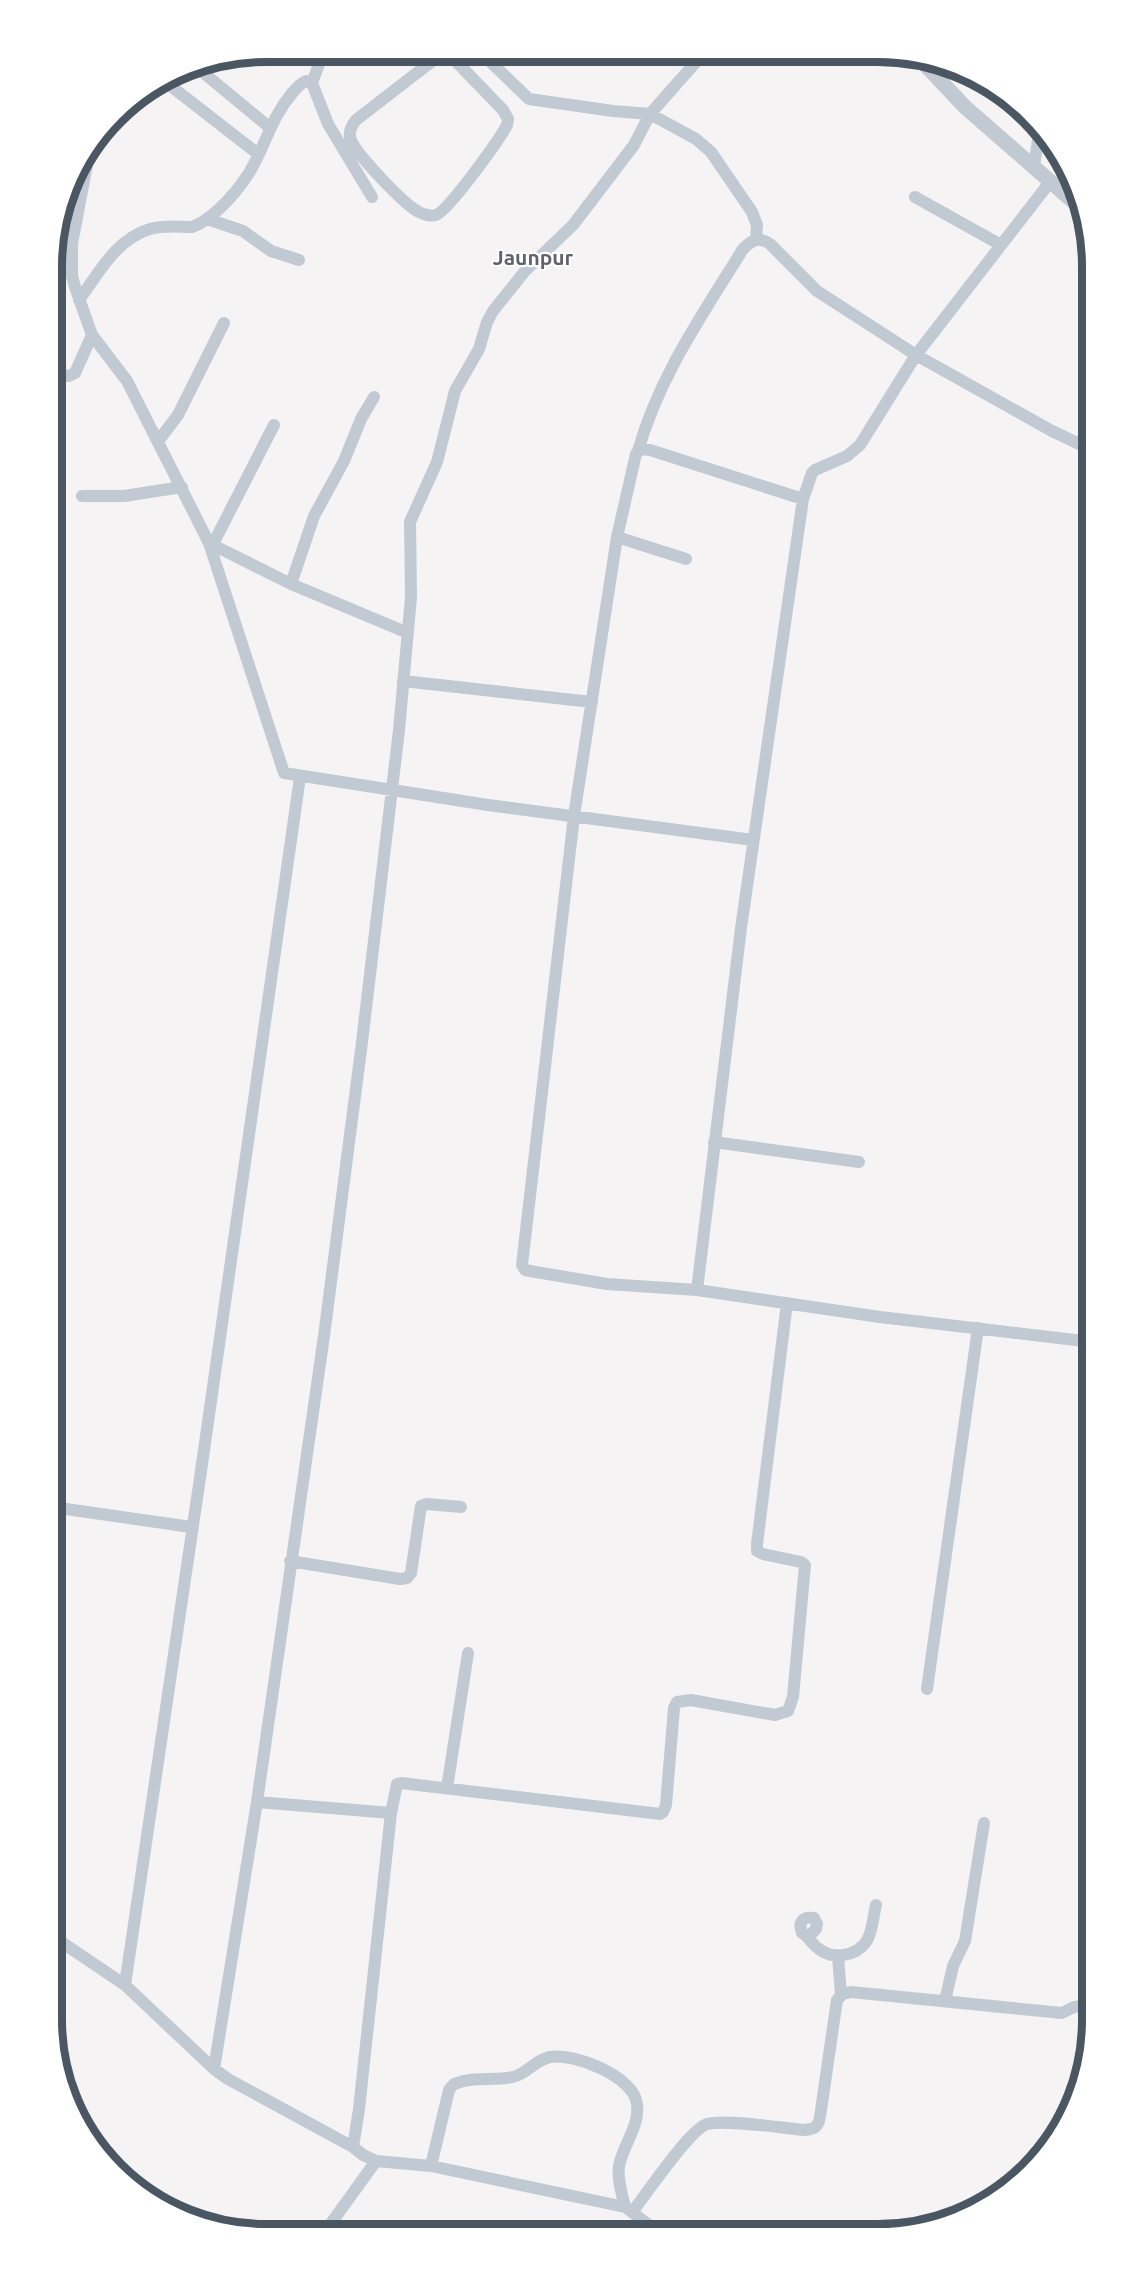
<svg xmlns="http://www.w3.org/2000/svg" width="1143" height="2286" font-family="Ubuntu,sans-serif">
	<rect width="100%" height="100%" fill="#f5f3f3"/>
	<g fill="none" stroke-linecap="round" stroke-linejoin="round">
		<path stroke="#c1cad2" stroke-width="12" d="M324 51 312 83 328 124 372 197
			M444 52 356 120C352 125 349 131 350 137 353 152 401 200 414 209 419 213 429 217 436 215 449 210 499 140 507 125L508 119 503 110 447 52
			M480 52 529 99 613 111 650 114 696 139 711 152 752 212 757 225 756 239
			M194 65 269 127
			M163 80 258 154
			M90 149 72 244V276L75 287 92 335 127 381 209 543 284 773 488 805 753 840
			M1034 166 1039 134
			M915 197 1001 245
			M207 219 243 231 271 251 299 260
			M53 242 72 244
			M79 300C99 273 116 239 150 229 164 225 178 227 192 227 202 224 211 216 219 209 230 199 240 187 249 173 266 145 270 119 293 92 298 87 301 82 307 81L312 83
			M53 374 69 376 75 373 92 335
			M159 440 178 415 224 323
			M638 451C659 376 703 314 743 249 752 240 759 236 770 244L817 291 916 355 1052 431 1092 450
			M82 496H124L182 487
			M803 499 650 450 641 449 636 454 617 537 574 816 522 1265 525 1270 530 1271 607 1284 697 1290 880 1317 1092 1342
			M617 537 686 559
			M209 543 291 584 408 633
			M213 544 274 425
			M291 584 314 516 344 461 361 419 374 397
			M403 681 592 702
			M714 1142 859 1162
			M697 1290 741 928 803 499 812 473 815 470 847 456 860 445 916 355 1050 182
			M52 1507 191 1527
			M290 1561 400 1579 407 1578 411 1573 421 1506 427 1504 461 1507
			M927 1689 978 1328
			M447 1788 468 1653
			M257 1802 391 1813
			M51 1935 125 1985 214 2069 228 2079 353 2147 363 2155 376 2161 431 2166 625 2207 661 2234
			M809 1936 816 1929 817 1924 814 1918C802 1916 798 1923 802 1933 810 1937 811 1944 819 1949 833 1960 856 1956 866 1942 873 1932 873 1916 876 1905
			M838 1956 841 1995
			M125 1985 200 1478 300 777
			M945 2001 953 1966 965 1941 984 1823
			M214 2069 257 1802 324 1336 362 1042 399 730 411 597 410 522 437 462 455 391 479 349 487 322 493 311 525 271 573 225 634 145 650 114 703 54
			M353 2147 359 2109 391 1813 397 1784 401 1783 660 1814 663 1812 666 1805 674 1708 677 1702 691 1700 775 1715 788 1711 793 1697 805 1565 801 1562 763 1554 757 1551V1544L787 1303
			M431 2166 449 2090 454 2084C473 2076 494 2081 513 2077 527 2074 535 2060 550 2057 574 2053 634 2076 637 2104 640 2126 623 2145 619 2166 617 2179 622 2194 625 2207
			M633 2211C647 2193 690 2129 707 2124 725 2119 782 2128 804 2130 814 2129 818 2128 820 2117L837 2000 843 1994 851 1992 1062 2013 1074 2007 1092 2005
			M324 2233 376 2161"/>
		<path stroke="#c1cad2" stroke-width="15" d="M916 55 965 107 1083 210"/>
	</g>
	<g text-anchor="middle" stroke-width="4.5" stroke-linejoin="round" paint-order="stroke">
		<g font-size="21" font-weight="bold" fill="#5f6368" stroke="#fff">
			<text x="533" y="265">Jaunpur</text>
		</g>
	</g>
	<path d="M0 0H1143V2286H0ZM266 62H878A204 204 0 0 1 1082 266V2020A204 204 0 0 1 878 2224H266A204 204 0 0 1 62 2020V266A204 204 0 0 1 266 62Z" fill="#fff" fill-rule="evenodd"/>
	<path fill="none" stroke="#4a5661" stroke-width="8" d="M266 62H878A204 204 0 0 1 1082 266V2020A204 204 0 0 1 878 2224H266A204 204 0 0 1 62 2020V266A204 204 0 0 1 266 62Z"/>
</svg>
